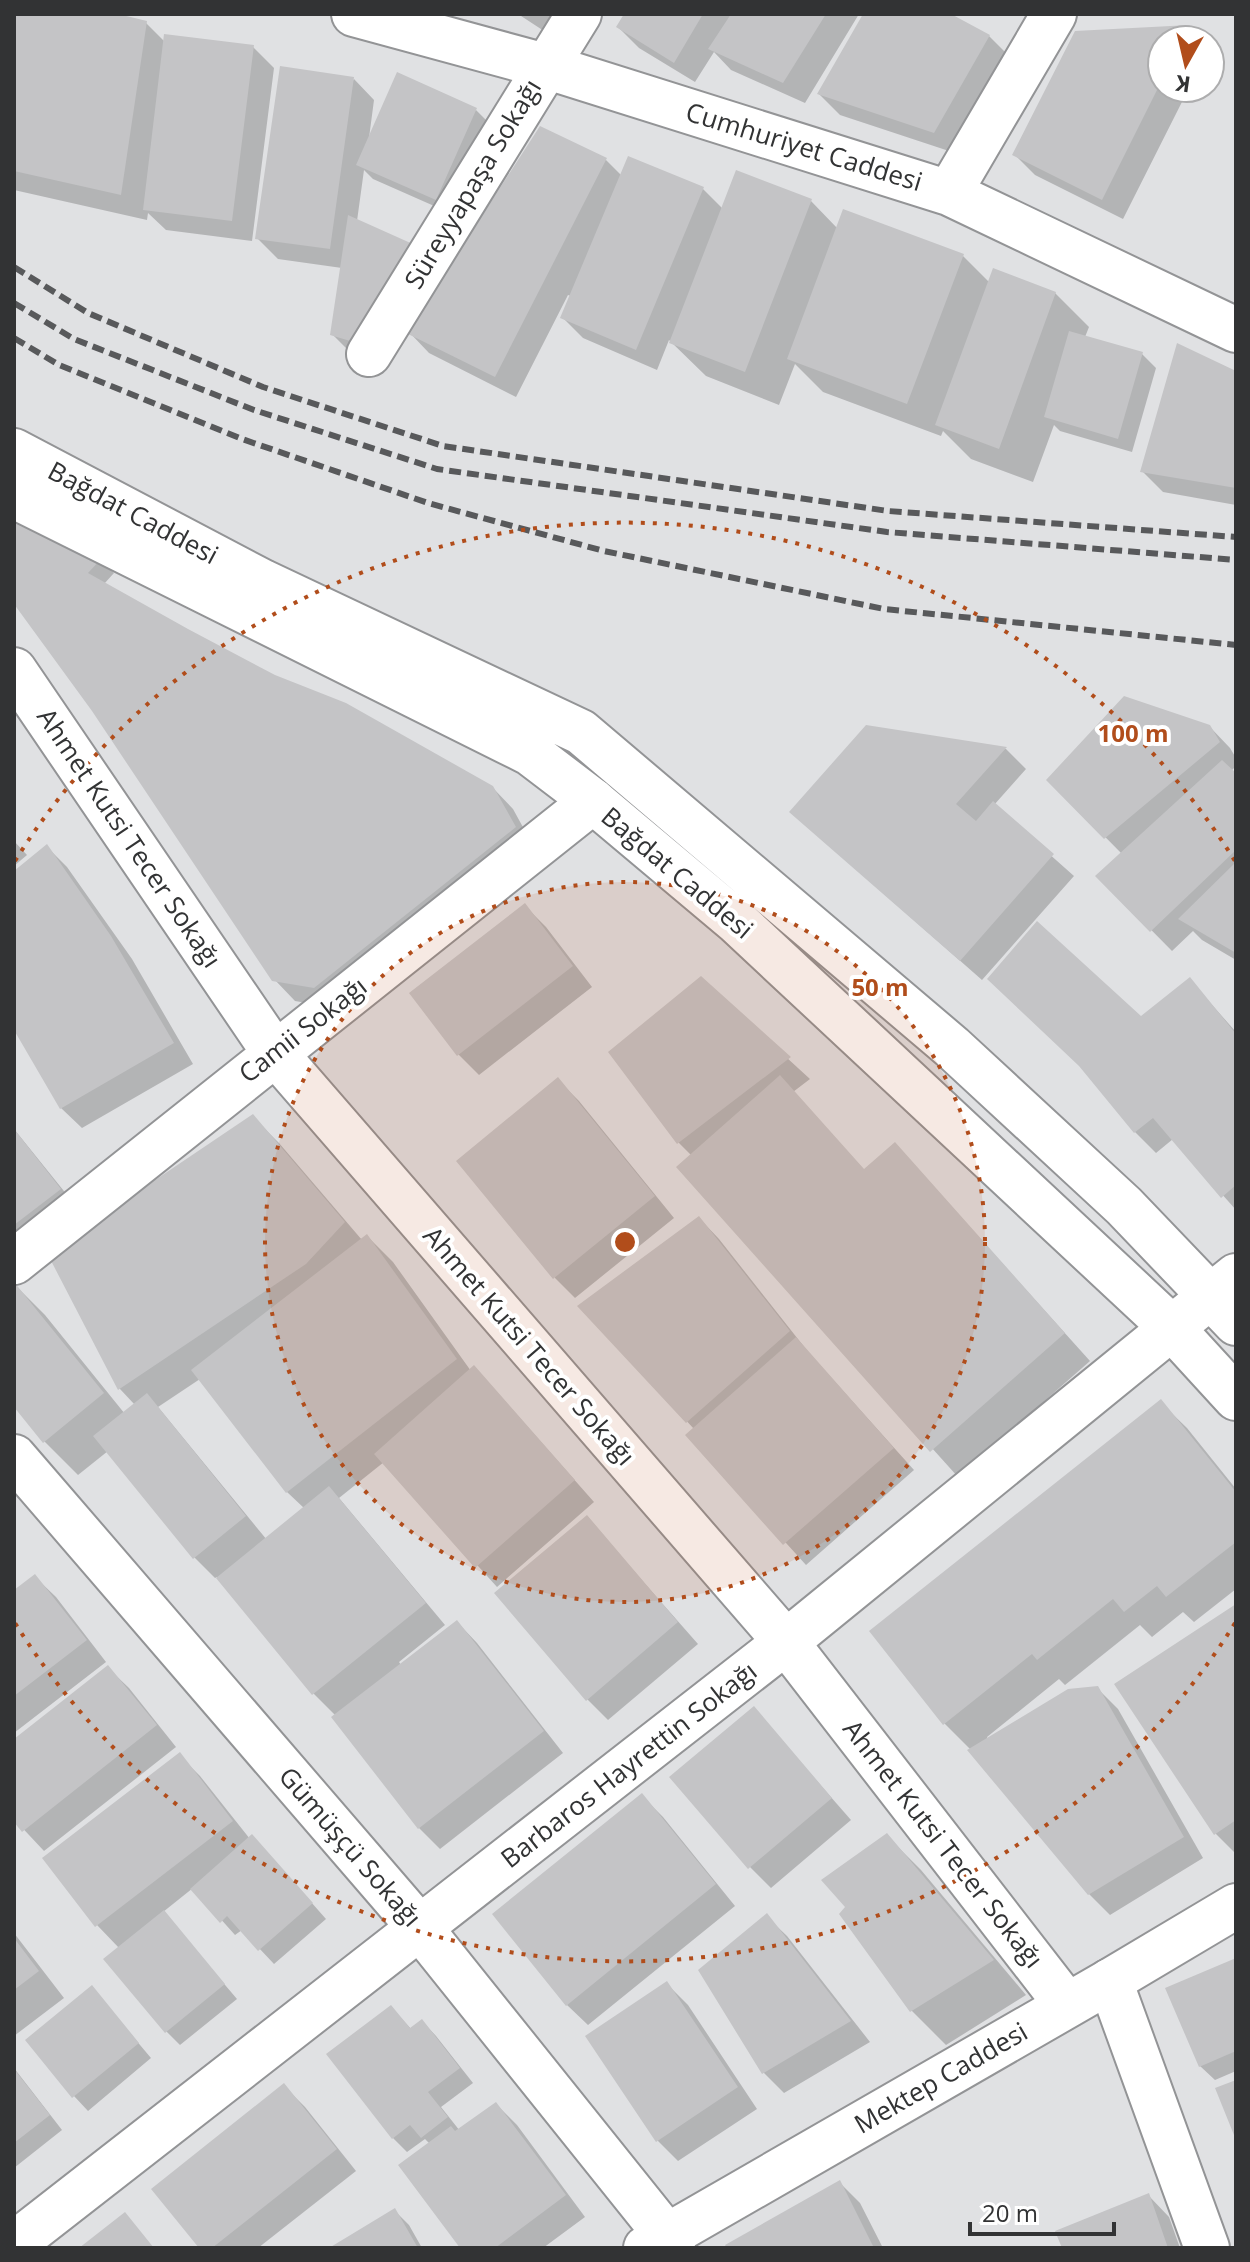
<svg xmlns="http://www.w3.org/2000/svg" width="1250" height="2262" font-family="'Open Sans',sans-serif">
	<rect width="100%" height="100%" fill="#e0e1e3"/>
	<path fill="#0003" fill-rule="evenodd" d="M14 14H110L146 23 165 42 253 47 274 68 252 241 166 230 148 213 147 220 14 190Z
		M518 14H555L544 31Z
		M626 14H859L805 103 731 70 714 52 695 82 639 48 618 27Z
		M865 14H947L989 36 1010 57 955 153 840 115 819 94Z
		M1189 27 1202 40H1162V88H1189L1123 219 1035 175 1014 154 1076 33Z
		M354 79 374 100 369 138 476 110 490 124 450 213 373 179 364 170 357 221 371 356 346 348 332 334 342 268 278 259 257 238Z
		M541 128 606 160 622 176 703 189 723 209 811 201 838 229 963 256 990 283 1055 293 1089 327 1085 337 1142 354 1156 368 1132 452 1060 431 1054 425 1033 482 971 459 943 431 941 436 823 392 795 364 779 405 706 376 669 340 657 370 583 338 562 317 571 296 568 295 516 397 429 353 409 332Z
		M1236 373V505L1163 492 1142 471Z
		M100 559 114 573 104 584 274 677 492 787 513 809 535 849 336 1008 295 1001 274 979 93 710 14 600Z
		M1209 726 1230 748 1236 758V766L1231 771 1236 776V960L1202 940 1193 931 1172 951 1098 876 1122 854 1049 780Z
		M867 727 1006 749 1026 769 994 805 1074 876 982 980 791 812Z
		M14 841 27 855 14 866Z
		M47 847 67 867 132 959 193 1064 82 1128 61 1108 14 1026V874Z
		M525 906 546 927 592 987 479 1075 458 1054Z
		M701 979 810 1079 793 1092 865 1171 895 1144 1090 1361 958 1477 679 1167 692 1156 679 1143 611 1052Z
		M1190 980 1236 1032V1210L1173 1139 1156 1153 1135 1132 1141 1019Z
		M558 1080 579 1101 674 1218 575 1298 555 1278Z
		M253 1117 279 1143 362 1240 367 1236 393 1262 471 1371 494 1389 594 1502 497 1587 384 1462 339 1498 445 1625 399 1662 401 1665 457 1622 477 1643 563 1753 440 1849 419 1828 336 1716 314 1694 217 1577 215 1578 195 1558 108 1451 78 1475 44 1441 14 1404V1284L45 1315 125 1414 135 1405 120 1389 50 1254ZM200 1379 287 1492 305 1509 267 1540 158 1407Z
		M14 1129 80 1211 14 1262Z
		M699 1218 719 1239 809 1353 914 1470 806 1565 688 1435 694 1429 580 1306Z
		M1160 1402 1187 1428 1236 1489V1589L1194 1622 1183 1612 1152 1637 1140 1625 1065 1685 1059 1679 987 1737 988 1740 1097 1688 1118 1709 1203 1858 1110 1915 1089 1894 971 1750 945 1724 871 1632Z
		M587 1518 698 1644 608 1720 587 1699Z
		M35 1577 56 1597 106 1662 14 1733V1593Z
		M1236 1606V1854L1216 1834Z
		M108 1668 129 1688 176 1747 44 1851 14 1819V1742Z
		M753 1708 851 1820 771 1888 750 1867Z
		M179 1755 200 1776 250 1839 266 1851 326 1919 274 1964 242 1930 235 1935 193 1888 163 1912 237 1999 180 2045 166 2031 119 1948 97 1925Z
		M642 1796 663 1817 735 1906 588 2025 567 2005Z
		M887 1836 921 1870 1026 1995 946 2045 912 2011 842 1914Z
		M766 1916 787 1936 870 2042 784 2093 763 2072Z
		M14 1933 64 1998 14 2036Z
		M1236 1960V2071L1215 2080 1200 2066Z
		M667 1984 688 2005 757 2109 678 2161 658 2141Z
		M92 1988 151 2058 88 2111 74 2096Z
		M391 2007 412 2030 422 2021 436 2036 473 2083 441 2107 460 2131 496 2104 517 2125 585 2217 543 2248H463L430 2144 425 2139 407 2152 393 2138 329 2054Z
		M14 2068 62 2130 14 2168Z
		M284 2086 305 2107 356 2171 258 2248H201Z
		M839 2182 860 2203 883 2248H729Z
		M1149 2196 1169 2217 1180 2248H1064Z
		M395 2211 409 2225 422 2248H333Z"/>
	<path fill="#c4c4c6" d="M14 14H118L147 21 121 195 14 171Z
		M624 14H703L674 63 616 27Z
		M731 14H826L783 83 708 49Z
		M863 14H951L990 35 934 133 817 94Z
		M1190 25 1182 40H1162V80L1102 200 1012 155 1075 31Z
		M164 34 254 45 232 221 143 210Z
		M280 66 354 77 330 249 255 239Z
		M397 72 477 108 436 200 356 165Z
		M540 126 607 158 495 377 406 333Z
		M628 156 704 187 636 350 560 318Z
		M736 170 812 199 745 372 669 343Z
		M843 209 964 254 907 404 787 359Z
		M348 215 415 245 357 343 330 335Z
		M993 268 1056 292 999 449 935 425Z
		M1069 331 1143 352 1118 439 1044 417Z
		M1177 343 1236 371V488L1140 472Z
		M14 514 102 558 88 573 188 629 275 675 346 703 493 786 516 827 314 988 272 981 92 711 14 604Z
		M1124 696 1210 725 1220 742 1104 839 1046 780Z
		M866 725 1007 747 956 804 976 821 993 801 1054 854 960 961 789 812Z
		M1222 760 1236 773V850L1150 932 1095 876Z
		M47 844 111 936 174 1043 60 1109 14 1030V871Z
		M1236 862V953L1178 919Z
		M525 903 573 966 457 1056 409 993Z
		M1037 921 1141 1016 1190 977 1236 1034V1185L1221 1198 1153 1118 1134 1133 1079 1066 987 979Z
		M701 976 791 1057 677 1144 608 1052Z
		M780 1075 864 1169 895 1142 1065 1333 930 1452 676 1167Z
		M558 1077 655 1196 553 1279 456 1161Z
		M253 1114 345 1222 306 1264 118 1390 47 1253Z
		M14 1129 61 1189 14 1225Z
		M699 1216 790 1331 686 1423 577 1306Z
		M367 1234 457 1359 286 1493 191 1370Z
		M14 1282 104 1393 43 1443 14 1407Z
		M796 1337 894 1448 783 1545 685 1435Z
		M474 1365 575 1480 475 1568 374 1454Z
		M147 1393 246 1516 193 1559 93 1436Z
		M1161 1399 1236 1492V1542L1166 1597 1157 1586 1124 1612 1113 1599 1037 1660 1032 1654 943 1725 869 1631Z
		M329 1486 426 1603 312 1695 216 1578Z
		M587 1515 678 1622 586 1701 494 1593Z
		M35 1574 87 1640 14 1696V1590Z
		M1236 1604V1820L1214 1835 1114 1684Z
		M457 1620 544 1731 418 1829 331 1717Z
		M108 1665 157 1725 22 1832 14 1822V1739Z
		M1098 1686 1184 1837 1088 1895 967 1750 1068 1689Z
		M754 1706 832 1798 748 1869 669 1777Z
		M180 1752 233 1821 95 1927 42 1858Z
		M642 1793 716 1884 566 2006 492 1914Z
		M887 1833 994 1960 910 2012 839 1914 845 1907 821 1880Z
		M252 1834 313 1903 258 1951 227 1916 220 1923 190 1889Z
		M164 1910 225 1984 165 2033 103 1959Z
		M767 1913 851 2021 762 2074 698 1970Z
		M14 1938 39 1971 14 1990Z
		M1236 1958V2051L1199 2067 1165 1988Z
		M667 1981 738 2087 656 2142 585 2036Z
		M92 1985 139 2043 72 2098 25 2040Z
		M391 2005 410 2028 422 2019 460 2068 428 2092 448 2117 421 2138 410 2125 392 2139 326 2054Z
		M14 2069 50 2115 14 2143Z
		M1236 2080V2140L1215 2088Z
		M284 2083 337 2149 212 2248H199L151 2189Z
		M496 2102 566 2195 495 2248H460L398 2165 451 2126 455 2131Z
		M840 2180 874 2248H727L725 2245Z
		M1149 2193 1168 2248H1062L1055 2231Z
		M395 2208 418 2248H329Z
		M125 2212 154 2248H79Z"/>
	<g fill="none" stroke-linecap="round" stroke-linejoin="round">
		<defs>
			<path id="street" d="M354 14 545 66 949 193 1236 330
				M949 193 1054 14
				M369 354 579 14
				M14 670 274 1052 786 1642 1067 2005
				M14 1262 593 801
				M14 1457 421 1929 667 2236 673 2248
				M1110 1981 1207 2248
				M14 2244 786 1642 1211 1296"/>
			<path id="secondary" d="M1211 1296 1236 1276
				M646 2248 1110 1981 1236 1906"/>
			<path id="primary" d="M14 451 263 582 581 732 952 1047 1124 1206 1236 1323
				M14 496 530 753 593 801 737 922 1171 1327 1236 1398"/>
		</defs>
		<use href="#street" stroke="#939496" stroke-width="48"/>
		<use href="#secondary" stroke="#939496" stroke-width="48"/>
		<use href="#primary" stroke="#939496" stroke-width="48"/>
		<use href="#street" stroke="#fff" stroke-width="44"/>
		<use href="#secondary" stroke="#fff" stroke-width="44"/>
		<use href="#primary" stroke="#fff" stroke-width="44"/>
		<path stroke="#58595b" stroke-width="6" stroke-dasharray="12 6" stroke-linecap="butt" d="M14 267 88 313 263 387 443 446 888 511 1236 537
			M14 303 74 339 254 410 437 469 887 532 1236 560
			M14 338 59 365 242 439 428 503 604 551 884 609 1236 645"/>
	</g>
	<circle cx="625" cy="1242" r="360" fill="#b14d1b" fill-opacity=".12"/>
	<g fill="none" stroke="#b14d1b" stroke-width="4" stroke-dasharray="4 8">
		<circle cx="625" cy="1242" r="360"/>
		<path d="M1235 1623A719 719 0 0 1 15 1623M15 861A719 719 0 0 1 1235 861"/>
	</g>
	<g text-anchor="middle" stroke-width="8" stroke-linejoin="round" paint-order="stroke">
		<g font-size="26" fill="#323334" stroke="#fff">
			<text transform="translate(804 147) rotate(17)" y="9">Cumhuriyet Caddesi</text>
			<text transform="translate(473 184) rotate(-59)" y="9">Süreyyapaşa Sokağı</text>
			<text transform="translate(133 513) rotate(28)" y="9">Bağdat Caddesi</text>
			<text transform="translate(129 838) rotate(56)" y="9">Ahmet Kutsi Tecer Sokağı</text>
			<text transform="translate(677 873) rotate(40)" y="9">Bağdat Caddesi</text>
			<text transform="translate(303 1030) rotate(-38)" y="9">Camii Sokağı</text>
			<text transform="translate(529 1346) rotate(49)" y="9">Ahmet Kutsi Tecer Sokağı</text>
			<text transform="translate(629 1765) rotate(-38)" y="9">Barbaros Hayrettin Sokağı</text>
			<text transform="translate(943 1844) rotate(52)" y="9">Ahmet Kutsi Tecer Sokağı</text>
			<text transform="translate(350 1847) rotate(49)" y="9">Gümüşçü Sokağı</text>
			<text transform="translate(941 2078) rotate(-30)" y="9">Mektep Caddesi</text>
		</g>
	</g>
	<circle cx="625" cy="1242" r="12" fill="#b14d1b" stroke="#fff" stroke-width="4"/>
	<g font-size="24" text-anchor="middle" font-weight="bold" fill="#b14d1b" stroke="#fff" stroke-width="8" stroke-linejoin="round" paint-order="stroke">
		<text x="1133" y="742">100 m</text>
		<text x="880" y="996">50 m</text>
	</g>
	<rect width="1250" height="2262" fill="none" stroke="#323334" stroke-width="32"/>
	<g transform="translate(1186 64) rotate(188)"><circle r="38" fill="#ffffff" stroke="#adadae" stroke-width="2"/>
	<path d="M0-6L14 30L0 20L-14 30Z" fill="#b14d1b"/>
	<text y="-12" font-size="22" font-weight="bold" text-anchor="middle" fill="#323334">K</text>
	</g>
	<path d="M970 2222v12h144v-12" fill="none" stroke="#323334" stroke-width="4"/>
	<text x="982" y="2222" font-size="24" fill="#323334" stroke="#ffffff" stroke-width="6" paint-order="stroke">20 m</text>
</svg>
